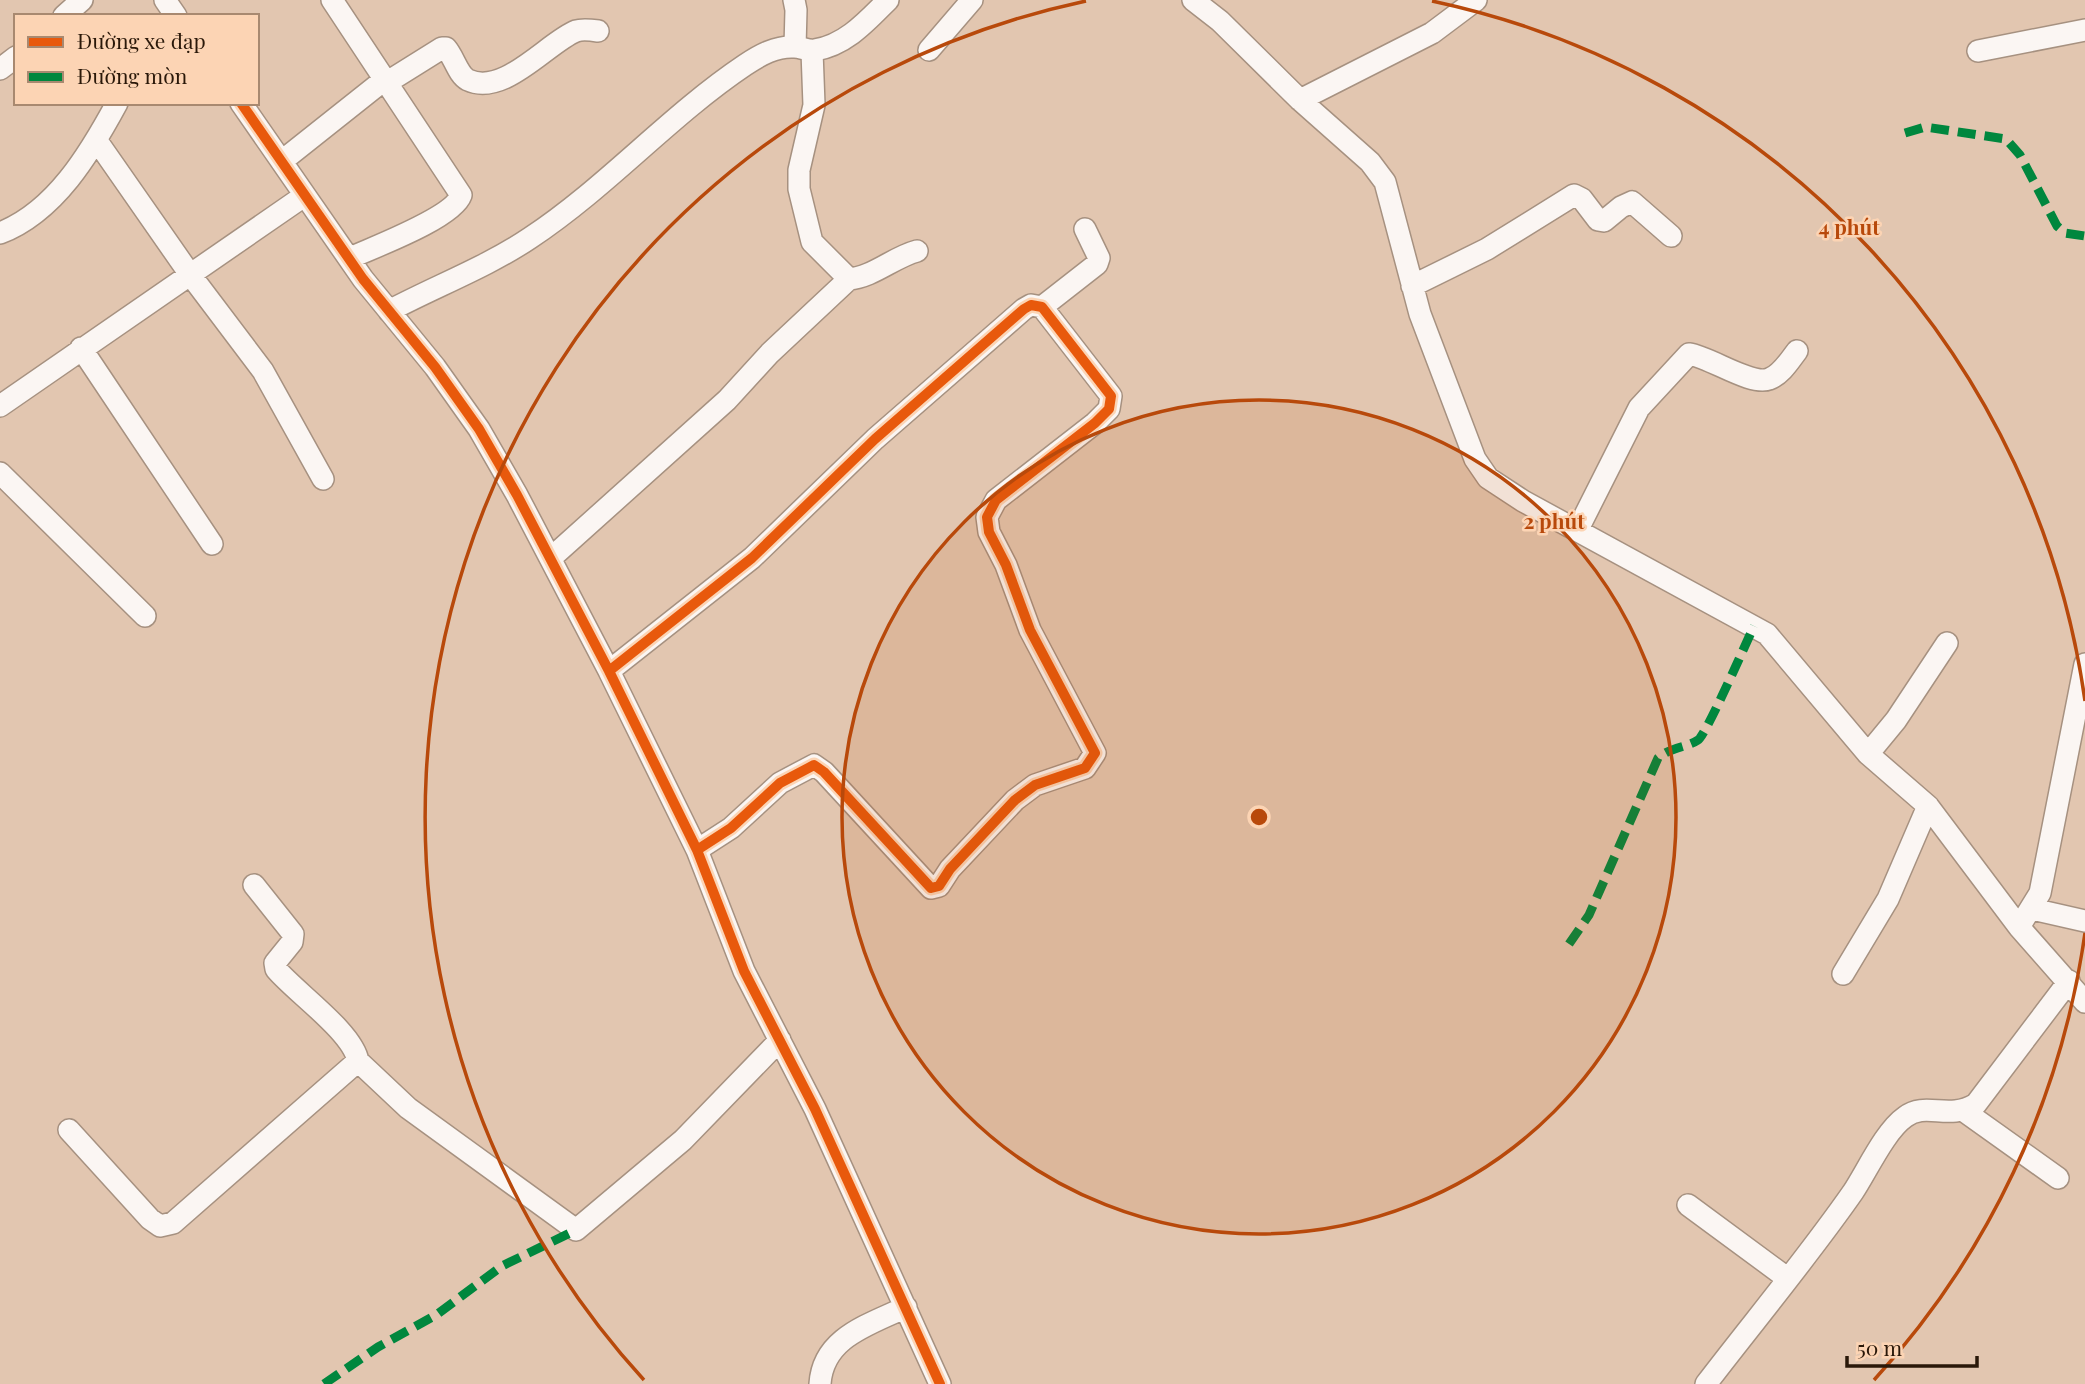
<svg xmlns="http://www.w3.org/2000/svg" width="2085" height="1384" font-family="'Playfair Display',serif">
	<rect width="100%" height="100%" fill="#e2c6b0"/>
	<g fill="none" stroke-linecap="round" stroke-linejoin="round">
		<defs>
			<path id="minor" d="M165 0 176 16
				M332 0 461 195C453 218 374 247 350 258
				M794 0 796 10 795 47
				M1193 0 1220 21 1300 100 1370 162 1385 182 1420 314 1475 459 1488 478 1523 501 1767 634 1868 754 1928 806 2019 927 2085 1002
				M64 16 82 0
				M929 50 972 0
				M812 51 814 105 799 170V189L812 242 849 279C873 277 894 257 917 251
				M1978 51 2085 30
				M0 69 16 57
				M386 83 442 48H446C454 57 458 75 468 80 504 97 548 42 576 31 582 29 591 30 598 31
				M1300 100 1432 33 1476 0
				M241 103 363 279 435 367 479 429 517 495 609 671 697 850 744 971 815 1109 940 1384
				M97 141 189 273 263 371 323 479
				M282 161 384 80
				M0 233C55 212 90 153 117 103
				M1412 286 1487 249 1574 195 1582 199 1598 220 1604 221 1621 207 1632 202 1671 236
				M1042 307 1097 264 1099 258 1085 229
				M389 311C436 286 487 267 530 238 607 187 669 116 745 65 760 55 776 46 794 47 801 47 808 51 815 50 846 45 867 21 888 0
				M81 348 212 544
				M0 406 304 196
				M0 473 145 616
				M1578 529 1639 408 1689 354C1710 357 1751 386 1769 379 1781 375 1790 360 1797 351
				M551 558 727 400 770 353 849 279
				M609 671 752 558 875 439 1024 309 1031 305 1042 307 1111 396 1109 409 1095 423 996 500 987 517 989 532 1006 565 1030 630 1095 753 1085 768 1035 785 1015 800 950 869 939 886 931 888 824 772 814 765 780 783 731 828 697 850
				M1868 754 1896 720 1947 643
				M254 885 293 934 292 942 275 963 276 969C295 992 353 1032 358 1061
				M2032 909 2085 921
				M2019 927 2040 893 2085 664
				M1843 974 1888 899 1928 806
				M1964 1111 2058 1178
				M69 1130 150 1219 160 1226 173 1223 358 1061 408 1108 576 1230 683 1140 780 1040
				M1688 1205 1787 1278
				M820 1384C823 1337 869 1325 906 1307
				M1706 1384C1755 1320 1807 1258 1853 1192 1867 1171 1885 1131 1905 1117 1926 1101 1948 1121 1976 1104L2069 981"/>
		</defs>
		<use href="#minor" stroke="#a69180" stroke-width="24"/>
		<use href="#minor" stroke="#fbf6f3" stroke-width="21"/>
		<path stroke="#00873e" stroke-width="9" stroke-dasharray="18 9" stroke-linecap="butt" d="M1905 133 1925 127 2006 139 2020 155 2057 226 2065 233 2085 236
			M1569 944 1589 915 1658 758C1673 746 1686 748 1698 740 1706 735 1746 643 1754 626
			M324 1384 378 1347 436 1315 502 1266 576 1230"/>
		<defs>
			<path id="cycleway" d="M241 103 363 279 435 367 479 429 517 495 609 671 697 850 744 971 815 1109 940 1384
				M609 671 752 558 875 439 1024 309 1031 305 1042 307 1111 396 1109 409 1095 423 996 500 987 517 989 532 1006 565 1030 630 1095 753 1085 768 1035 785 1015 800 950 869 939 886 931 888 824 772 814 765 780 783 731 828 697 850"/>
		</defs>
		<use href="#cycleway" stroke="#fcd4b4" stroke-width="15"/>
		<use href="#cycleway" stroke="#e8590c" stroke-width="10"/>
	</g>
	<circle cx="1259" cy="817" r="417" fill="#b8490b" fill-opacity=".12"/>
	<g fill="none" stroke="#b8490b" stroke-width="3.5">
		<circle cx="1259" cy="817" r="417"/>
		<path d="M2085 933A834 834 0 0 1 1874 1380M644 1380A834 834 0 0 1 1086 1M1432 1A834 834 0 0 1 2085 701"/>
	</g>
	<circle cx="1259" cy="817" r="10" fill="#b8490b" stroke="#fcd4b4" stroke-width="3.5"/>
	<g font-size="21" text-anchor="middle" font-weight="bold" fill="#b8490b" stroke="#fcd4b4" stroke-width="5" stroke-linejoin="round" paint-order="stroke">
		<text x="1849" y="235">4 phút</text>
		<text x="1554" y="529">2 phút</text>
	</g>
	<rect x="14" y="14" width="245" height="91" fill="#fcd4b4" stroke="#a88970" stroke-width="2"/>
	<rect x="28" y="37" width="35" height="10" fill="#e8590c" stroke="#a88970" stroke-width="2"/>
	<text x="77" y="49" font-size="21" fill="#2a1809">Đường xe đạp</text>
	<rect x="28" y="72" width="35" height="10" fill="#00873e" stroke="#a88970" stroke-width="2"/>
	<text x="77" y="84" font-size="21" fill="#2a1809">Đường mòn</text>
	<path d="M1847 1356v10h130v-10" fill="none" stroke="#2a1809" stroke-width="3.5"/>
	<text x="1857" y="1356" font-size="21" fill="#2a1809" stroke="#fcd4b4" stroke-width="5" paint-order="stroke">50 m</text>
</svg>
